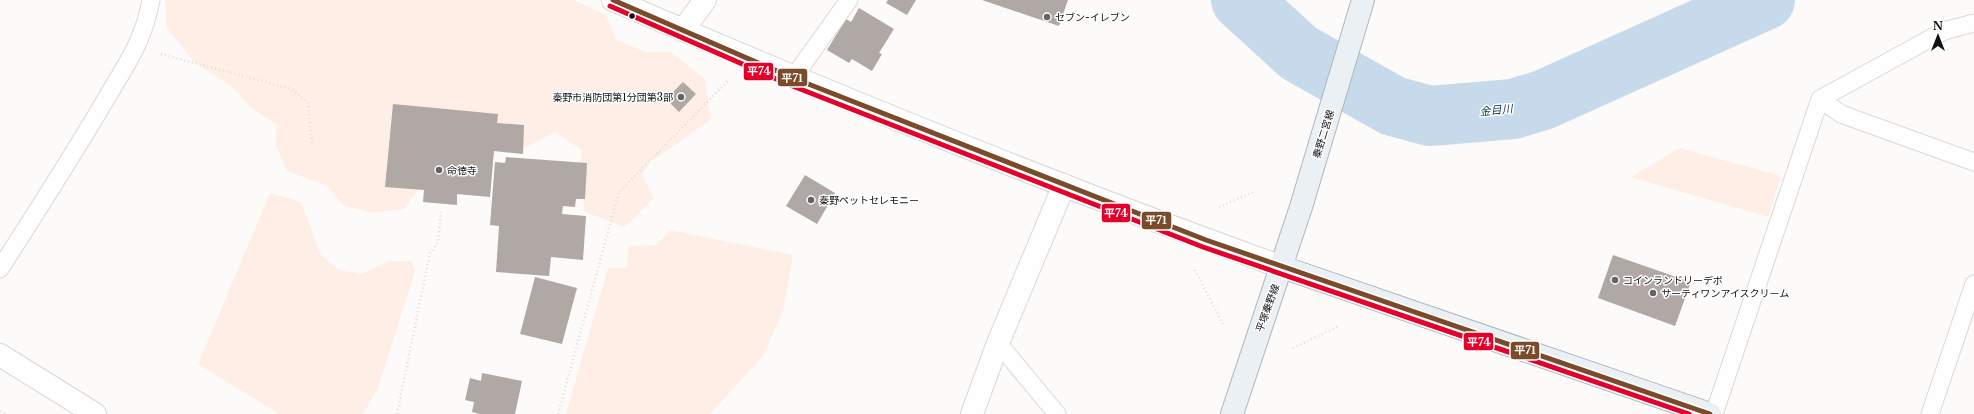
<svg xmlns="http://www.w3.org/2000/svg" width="1974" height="414" font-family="'Libre Baskerville','Noto Sans JP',serif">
	<rect width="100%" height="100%" fill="#fdfbf9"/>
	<path fill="#feeee5" d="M165 0H573L606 15 616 40 646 52H671L705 79 711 119 663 154 650 161 642 175 654 198 625 227 585 212 578 174 582 150 555 132 527 147 483 150 421 185 404 209 373 213 343 205 327 186 287 171 276 146V124L253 109 229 84 195 63 167 28Z
		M1680 148 1781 176 1768 217 1631 177Z
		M270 193 301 202 321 255 339 270 362 274 388 261H411L415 271 378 388 363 414H279L198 364Z
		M671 230 793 255 783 311 763 356 710 414H566L608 268H627L628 246 656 245Z"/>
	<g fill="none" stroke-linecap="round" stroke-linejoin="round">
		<path stroke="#c6daeb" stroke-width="60" d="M1241 0 1299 53 1393 106 1430 116 1513 109 1543 100 1765 0"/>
	</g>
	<path fill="#afa8a4" d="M888 0H916L907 15 886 3Z
		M982 0H1068L1059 26Z
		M859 8 894 29 879 53 882 54 872 71 852 59 849 63 827 50 846 19 851 22Z
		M683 82 696 94 679 112 666 99Z
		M393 104 498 114 497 123 524 125 523 154 494 151 490 197 457 194V205L423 202 424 190 385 187Z
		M506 157 587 163 585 199H576L575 207 563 206 562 214 586 216 583 260 551 257 549 276 496 272 499 226 490 225 495 162 505 163Z
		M805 175 835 193 817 224 786 206Z
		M1613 255 1691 282 1675 326 1598 298Z
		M535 277 577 288 562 344 520 334Z
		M482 373 522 381 515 414H480L472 412 474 402 465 400 470 378 481 381Z"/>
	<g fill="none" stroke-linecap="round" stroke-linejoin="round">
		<defs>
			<path id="lane" d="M793 78 849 0
				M1820 99 1841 114 1974 162
				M0 269C35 214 70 160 103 104 124 68 144 41 151 0
				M998 343 1057 414
				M1714 414 1820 99 1944 31 1974 23
				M1930 414 1974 284"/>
			<path id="street" d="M683 30 705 0
				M972 414 998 343 1064 185"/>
			<path id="secondary" d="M613 0C833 95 1056 186 1282 267
				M0 355 95 414"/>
			<path id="primary" d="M1282 267 1710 414
				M1232 414 1301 207 1363 0"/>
		</defs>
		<use href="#lane" stroke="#d9d8d7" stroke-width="19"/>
		<use href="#street" stroke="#d9d8d7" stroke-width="24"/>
		<use href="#secondary" stroke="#d9d8d7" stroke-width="24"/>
		<use href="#primary" stroke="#adb6bc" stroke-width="24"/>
		<path stroke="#dedddd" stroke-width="2.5" stroke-dasharray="1 3" stroke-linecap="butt" d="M161 54 292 89 308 103 312 144
			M1219 207 1254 192
			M1195 270 1224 326
			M1293 348 1339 326
			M0 411 5 414
			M397 414 430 253 438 243 441 212
			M558 414 619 192 729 80"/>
		<use href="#lane" stroke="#fffefe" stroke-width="17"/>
		<use href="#street" stroke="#fffefe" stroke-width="22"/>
		<use href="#secondary" stroke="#fffefe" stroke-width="22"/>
		<use href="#primary" stroke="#eaf0f4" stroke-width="22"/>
		<defs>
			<path id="bus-1" d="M613 0 793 78 1206 240 1710 414"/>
			<path id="bus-2" d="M610 6 790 85 1203 247 1689 414"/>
		</defs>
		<use href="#bus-1" stroke="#fff" stroke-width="8"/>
		<use href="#bus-2" stroke="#fff" stroke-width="8"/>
		<use href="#bus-1" stroke="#7a4b2a" stroke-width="5"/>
		<use href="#bus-2" stroke="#e4002b" stroke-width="5"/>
	</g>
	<circle fill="#111010" stroke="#fff" stroke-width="1.5" cx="632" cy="16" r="3.5"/>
	<g fill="#646262" stroke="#fff" stroke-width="1.5">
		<circle cx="1047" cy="17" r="4"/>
		<circle cx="681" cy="97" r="4"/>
		<circle cx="439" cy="170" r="4"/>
		<circle cx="811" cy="200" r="4"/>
		<circle cx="1615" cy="280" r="4"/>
		<circle cx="1653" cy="293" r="4"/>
	</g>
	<g text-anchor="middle" stroke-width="3" stroke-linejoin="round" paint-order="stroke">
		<g font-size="10" fill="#111010" stroke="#fff" text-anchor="start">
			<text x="1055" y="21">セブン-イレブン</text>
			<text x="673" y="101" text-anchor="end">秦野市消防団第1分団第3部</text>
			<text x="447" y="174">命徳寺</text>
			<text x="819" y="204">秦野ペットセレモニー</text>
			<text x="1623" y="284">コインランドリーデポ</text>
			<text x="1661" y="297">サーティワンアイスクリーム</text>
		</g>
		<g font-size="10" fill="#111010" stroke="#fff">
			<text transform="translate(1323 134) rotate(-73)" y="4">秦野二宮線</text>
			<text transform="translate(1267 308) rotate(-70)" y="4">平塚秦野線</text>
		</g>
		<g font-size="11" font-style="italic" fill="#0d334c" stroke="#fff">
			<text transform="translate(1496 110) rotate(-6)" y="4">金目川</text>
		</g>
	</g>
	<g stroke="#fff" stroke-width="1.5">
		<rect x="743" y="62" width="31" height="19" rx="4" fill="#e4002b"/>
		<rect x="777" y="68" width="31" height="19" rx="4" fill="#7a4b2a"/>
		<rect x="1101" y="203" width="30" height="20" rx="4" fill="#e4002b"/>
		<rect x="1141" y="211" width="31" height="19" rx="4" fill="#7a4b2a"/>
		<rect x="1463" y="332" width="31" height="19" rx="4" fill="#e4002b"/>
		<rect x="1510" y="341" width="30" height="19" rx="4" fill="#7a4b2a"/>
	</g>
	<g font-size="11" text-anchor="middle" font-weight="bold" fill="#fff">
		<text x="759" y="75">平74</text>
		<text x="792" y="82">平71</text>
		<text x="1116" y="217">平74</text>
		<text x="1156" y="224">平71</text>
		<text x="1479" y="346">平74</text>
		<text x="1525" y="354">平71</text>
	</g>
	<g transform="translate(1938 36)" stroke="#ffffff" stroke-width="3" paint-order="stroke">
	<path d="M0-3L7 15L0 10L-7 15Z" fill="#111010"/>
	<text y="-6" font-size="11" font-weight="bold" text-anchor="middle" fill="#111010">N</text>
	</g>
</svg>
